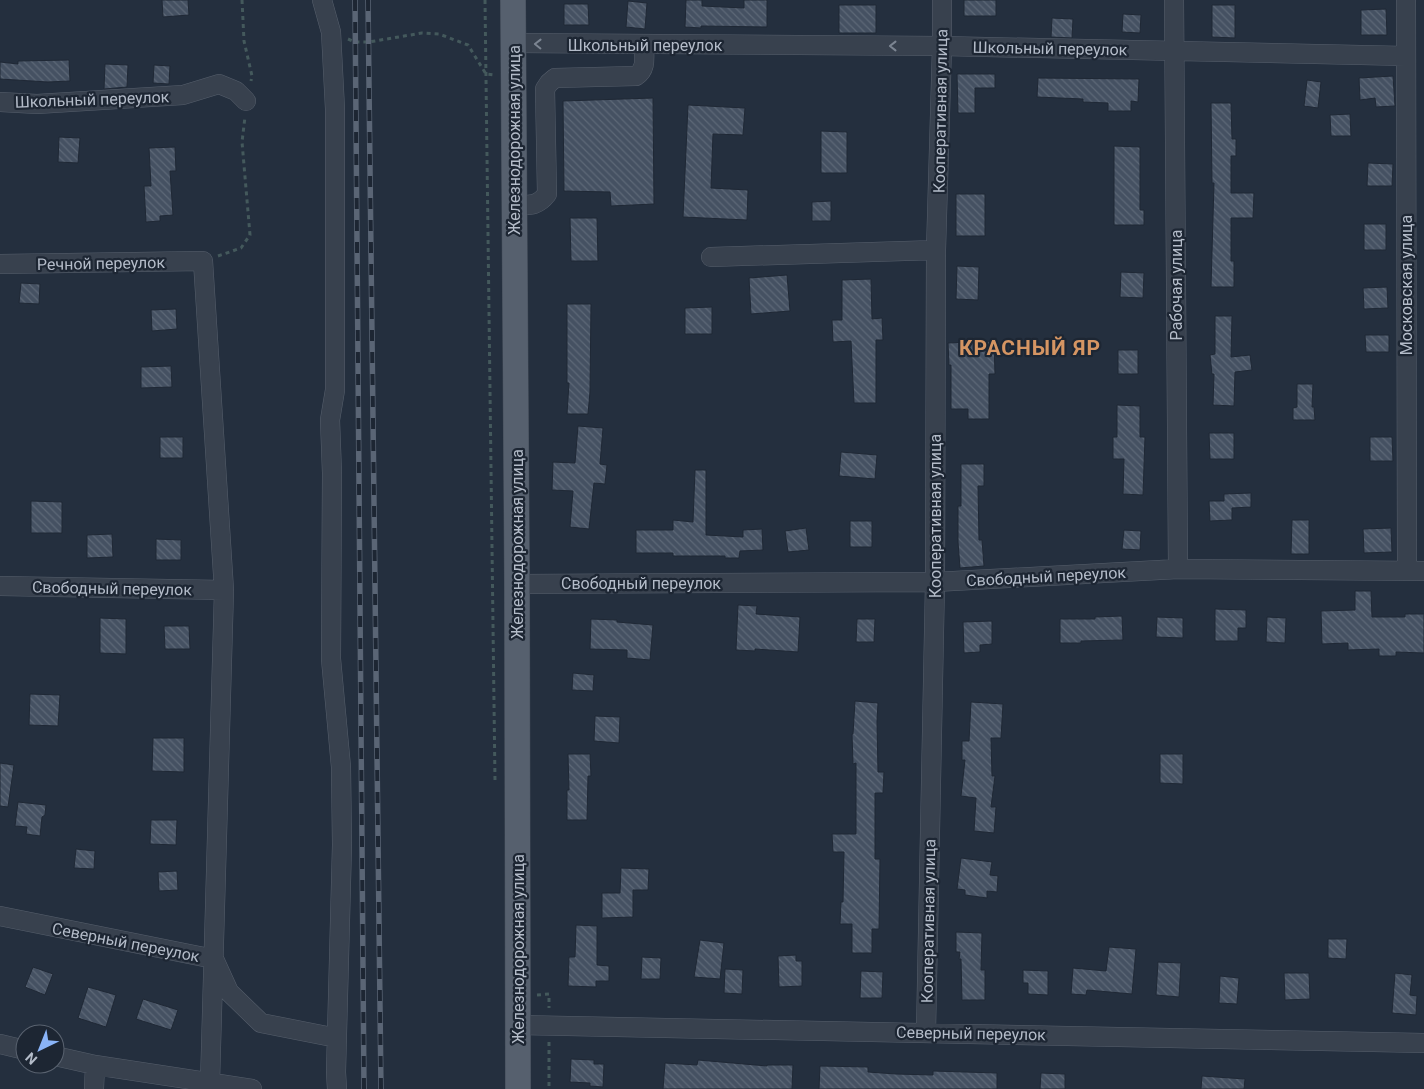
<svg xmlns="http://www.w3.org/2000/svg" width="1424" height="1089" font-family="Roboto,sans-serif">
	<defs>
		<pattern id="building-back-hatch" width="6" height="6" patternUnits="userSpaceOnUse" patternTransform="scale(1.25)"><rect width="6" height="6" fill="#455162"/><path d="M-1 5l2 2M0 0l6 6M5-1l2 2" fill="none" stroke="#5d6877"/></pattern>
	</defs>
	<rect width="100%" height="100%" fill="#242f3e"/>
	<path fill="url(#building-back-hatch)" stroke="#1f2835" d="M162 0H188L189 15 163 17Z
		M686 0H702V6L744 8V0H767V27L701 26V28L685 27Z
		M964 0H996V16H964Z
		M628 1 647 3 645 29 626 27Z
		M564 4H588L589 25H564Z
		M839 5H876V33H839Z
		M1212 5H1235V38L1212 37Z
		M1386 9 1387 35H1361V10Z
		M1123 14 1141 15 1140 33 1122 32Z
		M1052 18 1073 19 1072 38 1051 37Z
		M69 60 70 81 48 82 0 79V62L18 64V61Z
		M105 64 128 65 127 87 104 89Z
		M154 65 170 66 169 84 153 83Z
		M957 74H995V88H975V113H958Z
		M1393 76 1395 106 1376 107 1375 98 1360 100 1359 78Z
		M1038 78 1139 79 1138 102 1131 101V111H1108V103L1083 102V99L1037 97Z
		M1307 80 1321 82 1318 108 1304 106Z
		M653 98 654 204 611 206 610 192 564 191 563 101Z
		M1211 103H1231L1232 139H1236V156H1231V193H1254L1253 218H1231V261H1234V287H1211L1214 183H1212Z
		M688 105 745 108 743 135 713 134 711 188 748 190 747 220 683 217Z
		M1350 114 1351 136H1331L1330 115Z
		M821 131 847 132V173H821Z
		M59 137 80 138 78 163 58 162Z
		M1114 146 1140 147V210H1144V225H1114Z
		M175 147 176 171H170L173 215 160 216V221L146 222 144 186H151L149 148Z
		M1368 163 1393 164 1392 186H1367Z
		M956 194H985V236H956Z
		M831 201V221H812V202Z
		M570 218H597L598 261H571Z
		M1364 224H1386V250H1364Z
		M957 266 979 267 978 300 956 299Z
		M1121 272 1144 273 1143 298 1120 297Z
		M787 275 790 311 751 314 749 278Z
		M871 279 872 319 882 318 883 340H876V403H854L851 341 833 342 832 320H842V280Z
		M21 283 40 284 39 304 19 303Z
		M1387 287 1388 308 1364 309 1363 288Z
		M567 304H591L590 392 588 414H567L569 383H567Z
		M712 307V334H685V308Z
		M176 309 177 329 152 331 151 310Z
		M1215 316H1232L1231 357 1250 355 1252 370 1235 372 1234 406 1213 405 1214 374H1212L1210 355 1215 354Z
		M1365 335H1389V352H1366Z
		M994 341 995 374H989V419H968V409H951V365H949L948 343Z
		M1118 350H1138V374H1118Z
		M171 366 172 387 141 388V367Z
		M1297 384H1313L1312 407H1314L1315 420H1293V408L1297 407Z
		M1117 405 1140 406V437H1145L1143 495 1123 494 1124 459H1113V437H1117Z
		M578 426 603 428 600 464 607 465 605 484 594 483 589 529 570 527 573 491 552 490 553 462 575 463Z
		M1209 433H1234V459H1210Z
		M160 437H183V458H160Z
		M1370 437H1392L1393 461H1370Z
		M841 452 877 455 875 479 839 476Z
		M961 464H984V486H978L979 540H982L984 566 960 568 958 542V506H961Z
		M695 470H706V535L743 537V530L762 529 763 550 740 551 739 558H725V556H673V553H636V530H673V520L693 522Z
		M1251 493V507L1232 508V520L1210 521 1209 501H1224V494Z
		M31 501 62 502V533H31Z
		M1292 520H1309V554H1291Z
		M850 521H872V547H850Z
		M806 528 809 550 788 552 785 531Z
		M1391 528 1392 552 1364 553 1363 529Z
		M1124 530 1141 531 1140 550 1122 549Z
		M112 534 113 557 87 558V535Z
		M156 539 181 540V560H156Z
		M1355 591H1371L1372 617H1405V614H1424V653L1396 652V656H1379V649L1348 650V643L1322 644 1321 611 1355 610Z
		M738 605 757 606 756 614 800 617 798 652 755 649V651L736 650Z
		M1215 609 1246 610V628H1238V641H1215Z
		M1122 616 1123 640 1081 641V643H1060V619H1095V617Z
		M1157 617 1183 618V638L1156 637Z
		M1267 617 1286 618 1285 643 1266 642Z
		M100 618 126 619V654L100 653Z
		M591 619 617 620V622L653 625 650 660 627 658V650L590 649Z
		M857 619H875L874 642H856Z
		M992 621V644L980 645V652L964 653 963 622Z
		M164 626H189L190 649H165Z
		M573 673 594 675 593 691 572 690Z
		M30 694 60 695 58 726 29 725Z
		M855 701 878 703 877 721 878 772H884L883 793H875V859H880L879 929H872V953H852V924H840L841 902H843L844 852H833L832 834H856V763L853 764 852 734H853Z
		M971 702 1003 704 1001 738H991L992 776H995L991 807H996L994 833 974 831 976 798 961 796 965 760H962V741H969Z
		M595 716 620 717 619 743 594 741Z
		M153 738H184V772L152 771Z
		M568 754H590L591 776H588L587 820H567V790H569Z
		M1160 754H1183V784L1160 783Z
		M0 763 14 765 8 807 0 806Z
		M18 802 46 805 45 815 42 817 40 836 26 834 27 827 15 826Z
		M151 820H177L176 845 150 844Z
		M76 849 95 851 94 869 74 868Z
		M961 858 992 862 990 875 998 876 997 892 987 891V898L965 895V890L957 889Z
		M621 868 649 869 648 890H633V917L602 918V893H620Z
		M177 871 178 890 159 891 158 872Z
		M576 925 597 926V965L609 966V981H596V987L568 986 569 957H575Z
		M956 932 982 933 981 970H985V1000H962L961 959H959L960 952H956Z
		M1328 939H1347L1346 959 1328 958Z
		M700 940 724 943 720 979 694 977Z
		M1109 947 1136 949 1132 994 1087 990 1086 995 1071 994 1073 968 1106 971Z
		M796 955V961H802V986L779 987 778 956Z
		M642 957 661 958 660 979H641Z
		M1158 962 1181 963 1179 997 1156 995Z
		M33 967 53 974 45 995 25 987Z
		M725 969 743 970 742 994 724 993Z
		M1023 970 1048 971V995L1028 994V983H1023Z
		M861 971 883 972 882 998H860Z
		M1284 973H1309L1310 999 1285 1000Z
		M1395 973 1412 975 1410 995 1417 996 1416 1015 1392 1013Z
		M1220 976 1239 978 1237 1004 1219 1003Z
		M88 987 116 995 106 1027 78 1018Z
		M143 999 178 1010 171 1030 136 1019Z
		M571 1059 594 1060V1064H604L603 1087 590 1086V1083L570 1082Z
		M698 1060 767 1066V1065H793L792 1089H663L665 1063 697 1065Z
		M820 1066 868 1067V1072L896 1074 933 1075V1071L997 1073V1089H819Z
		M1041 1073 1065 1074V1089H1040Z
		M1202 1076 1245 1079 1244 1089H1201Z"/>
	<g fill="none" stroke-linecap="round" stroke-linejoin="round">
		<defs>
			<path id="minor" d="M322 0 331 32 335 109V390L330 420 332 473 331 659 341 767 342 845 336 1072 337 1089
				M1174 0 1178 569
				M1406 0 1407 570
				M514 43 942 46 1406 56
				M0 102 37 104 183 95 219 84 236 91 246 101
				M514 205C529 205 537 207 547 194L545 89 549 83 555 78 636 76C647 69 644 57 644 45
				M711 257 936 250
				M0 264 203 261 224 590 210 1083
				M517 584 935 582 1178 569 1424 571
				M0 586 224 590
				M0 916 214 959 229 992 261 1023 337 1038
				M518 1025 1424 1043
				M926 1032 935 582 936 250 942 46V0
				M0 1044 25 1050
				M55 1056 95 1065 252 1089
				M94 1089 95 1065"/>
			<path id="major" d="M513 0 517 584 518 1089"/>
		</defs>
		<use href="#minor" stroke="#565f6c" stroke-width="20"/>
		<use href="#major" stroke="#414a57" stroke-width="26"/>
		<path stroke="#44595c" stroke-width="3" stroke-dasharray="4 4" stroke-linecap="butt" d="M242 0 244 41 252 76 251 81
			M485 0 495 781
			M348 39 355 42H369L422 33 439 34 468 45 486 74 495 75
			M218 256 241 248 250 235 242 142 245 117
			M537 995 549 994V1008
			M549 1042V1089"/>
		<use href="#minor" stroke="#38414e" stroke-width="19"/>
		<use href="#major" stroke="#56606e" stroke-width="25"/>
		<defs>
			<path id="rail" d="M355 0 364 1089
				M368 0 381 1089"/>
		</defs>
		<use href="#rail" stroke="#5a6575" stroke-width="5.5"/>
		<use href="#rail" stroke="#1d2633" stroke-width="4" stroke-dasharray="11" stroke-linecap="butt"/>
	</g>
	<defs><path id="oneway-chevron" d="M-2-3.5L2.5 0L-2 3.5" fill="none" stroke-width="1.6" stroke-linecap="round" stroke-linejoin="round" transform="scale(1.25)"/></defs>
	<g stroke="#7c8592">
		<use href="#oneway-chevron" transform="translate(538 44) rotate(-179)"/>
		<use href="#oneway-chevron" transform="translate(893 46) rotate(-180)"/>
	</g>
	<g text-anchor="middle" stroke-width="4.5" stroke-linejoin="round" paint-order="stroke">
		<g font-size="16" fill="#b4bcc9" stroke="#1d2633">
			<text x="645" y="51">Школьный переулок</text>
			<text transform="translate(1050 48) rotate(1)" y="6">Школьный переулок</text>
			<text transform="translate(92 99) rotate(-2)" y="6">Школьный переулок</text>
			<text transform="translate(940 111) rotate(-89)" y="6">Кооперативная улица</text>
			<text transform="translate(514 140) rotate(-90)" y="6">Железнодорожная улица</text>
			<text transform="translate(101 263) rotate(-1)" y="6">Речной переулок</text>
			<text transform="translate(1176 285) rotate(-90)" y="6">Рабочая улица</text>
			<text transform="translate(1406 285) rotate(-90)" y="6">Московская улица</text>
			<text transform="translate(935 516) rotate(-90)" y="6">Кооперативная улица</text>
			<text transform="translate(517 544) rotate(-90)" y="6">Железнодорожная улица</text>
			<text transform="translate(1046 576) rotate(-3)" y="6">Свободный переулок</text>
			<text x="641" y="589">Свободный переулок</text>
			<text transform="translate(112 588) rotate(1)" y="6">Свободный переулок</text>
			<text transform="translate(928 921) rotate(-89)" y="6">Кооперативная улица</text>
			<text transform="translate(126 942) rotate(11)" y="6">Северный переулок</text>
			<text transform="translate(518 949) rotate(-90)" y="6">Железнодорожная улица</text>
			<text transform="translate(971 1033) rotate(1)" y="6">Северный переулок</text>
		</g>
		<g font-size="21" font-weight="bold" letter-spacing="1" fill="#d59563" stroke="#1d2633">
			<text x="1030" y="355">КРАСНЫЙ ЯР</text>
		</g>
	</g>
	<g transform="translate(40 1049) rotate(223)"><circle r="24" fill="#1d2633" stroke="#59626f"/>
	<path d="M0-4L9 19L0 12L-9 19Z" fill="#8ab4f8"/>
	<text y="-8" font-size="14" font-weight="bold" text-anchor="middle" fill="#b4bcc9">N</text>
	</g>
</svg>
